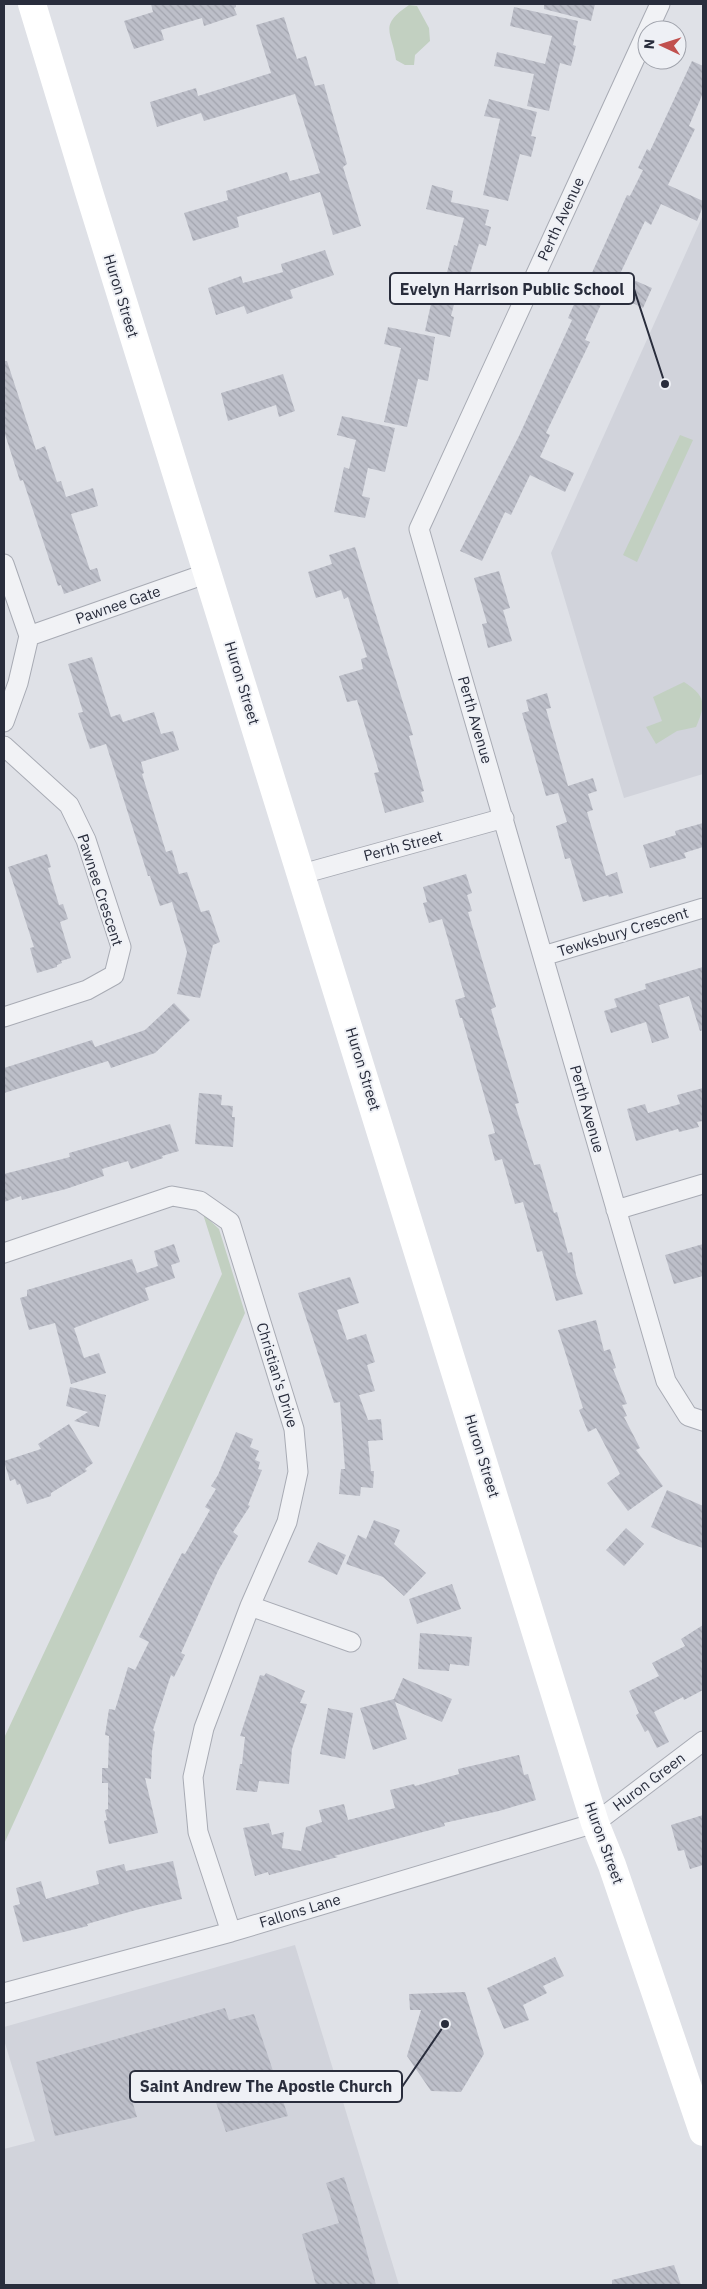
<svg xmlns="http://www.w3.org/2000/svg" width="707" height="2289" font-family="'IBM Plex Sans',sans-serif">
	<defs>
		<pattern id="building-back-hatch" width="6" height="6" patternUnits="userSpaceOnUse" patternTransform="scale(1.25)"><rect width="6" height="6" fill="#bdbfc9"/><path d="M-1 5l2 2M0 0l6 6M5-1l2 2" fill="none" stroke="#a2a4ae"/></pattern>
	</defs>
	<rect width="100%" height="100%" fill="#dfe1e7"/>
	<path fill="#d1d3db" d="M703 215V774L624 798 551 553Z
		M295 1945 399 2285H4V2149L35 2141 4 2040V2027Z"/>
	<path fill="#c2d0c1" d="M409 5 417 6 429 28 430 41 415 55 414 65H405L396 60C392 31 378 26 409 5Z
		M680 435 693 440 637 562 623 555Z
		M684 682C706 696 706 704 696 727L677 731 656 744 646 727 662 721 653 697Z
		M203 1214 219 1229 245 1313 4 1844V1738L222 1274Z"/>
	<path fill="url(#building-back-hatch)" d="M151 4H236V7L234 8 237 15 204 26 202 18 161 30 164 40 134 49 124 21 153 12Z
		M544 4H595L591 21 544 9Z
		M514 7 578 21 573 45 576 46 571 66 560 63 549 111 527 106 534 74 494 66 497 52 545 64 552 36 510 26Z
		M284 17 297 59 306 56 315 86 324 84 347 164 343 167 361 226 333 235 320 192 237 217 239 227 193 241 184 213 228 200 226 191 287 172 290 181 320 173 295 94 204 121 201 113 157 127 150 102 196 88 198 96 271 73 256 25Z
		M692 61 703 66V93L689 126 695 129 668 185 703 201V206L697 221 661 204 651 225 645 221 620 274 652 288 643 308 607 291 585 340 590 342 546 433 550 435 540 457 574 473 565 492 530 475 511 515 505 512 482 561 460 551 519 436 572 320 568 318 583 284 586 286 627 195 630 196 643 170 638 168 647 149 650 151Z
		M489 99 537 112 531 136 536 137 531 157 520 154 508 201 483 195 500 119 484 116Z
		M432 185 453 191 451 202 489 210 485 225 491 227 486 246 479 244 466 287 459 285 451 316 454 317 450 337 425 331 433 295 441 296 454 245 457 246 464 218 426 209Z
		M325 250 334 275 290 290 293 298 247 314 244 306 216 315 208 288 241 276 243 283 283 272 281 264Z
		M388 327 435 337 428 381 418 379 407 427 384 422 401 348 384 344Z
		M4 361H7L36 450 45 446 57 482 61 481 66 497 93 488 98 506 71 514 90 570 97 568 101 581 64 594 61 585 58 586 23 480 20 481 4 431Z
		M283 374 295 411 279 417 276 405 228 421 221 393Z
		M342 416 395 428 385 472 368 468 362 496 370 498 365 518 334 512 344 467 349 469 356 440 337 435Z
		M355 547 413 735 409 736 424 791 421 792 424 802 385 813 374 773 379 772 357 700 347 702 339 676 363 669 361 659 367 657 348 597 344 599 341 590 316 598 308 572 332 564 329 555Z
		M499 571 510 608 503 610 512 641 488 648 482 624 487 623 474 578Z
		M92 657 111 717 120 714 123 722 154 712 161 734 173 731 179 750 141 762 144 773 142 774 166 852 172 850 179 874 187 872 201 912 209 910 220 942 213 945 200 998 177 994 187 952 172 902 160 906 150 876H148L106 744 90 749 78 713 83 712 68 664Z
		M547 693 551 708 546 709 568 786 593 778 597 791 588 794 593 810 587 812 606 876 617 872 623 893 609 897 608 895 583 902 570 858 565 859 556 826 567 822 558 793 546 796 522 713 529 711 526 700Z
		M703 823V847L684 853 686 858 650 868 643 845 676 835 675 831Z
		M47 854 51 867 48 868 59 905 63 904 68 919 60 922 71 958 61 961 62 963 57 965V967L37 973 30 948 34 947 8 867Z
		M466 874 472 893 467 895 472 911 468 912 496 1007 491 1009 519 1103 515 1104 534 1165 540 1164 554 1213 557 1212 568 1253 572 1252 576 1275 583 1294 556 1301 542 1251 537 1252 523 1202 515 1204 502 1159 495 1161 488 1135 495 1133 462 1018H460L455 1000 465 997 442 919 429 923 423 903 427 902 423 887Z
		M703 967V1030L700 1031 689 996 659 1005 669 1038 652 1043 646 1022 611 1033 604 1011 617 1007 614 999 646 989 645 984Z
		M174 1003 190 1020 155 1053 111 1068 108 1061 4 1093V1068L92 1040 95 1047 145 1030Z
		M703 1088V1121L697 1122 699 1127 679 1132 678 1129 636 1141 627 1109 645 1104 648 1113 680 1104 677 1095Z
		M199 1093 222 1095 221 1105 233 1106 232 1117H235L233 1147 195 1144Z
		M170 1124 179 1151 162 1156 163 1158 131 1169 128 1161 102 1169 104 1176 66 1189 22 1200 21 1196 4 1202V1174L70 1157 69 1153Z
		M174 1244 180 1262 171 1265 175 1278 145 1288 149 1300 74 1328 84 1358 99 1353 106 1373 71 1384 55 1323 29 1330 20 1298 27 1296V1290L132 1259 137 1273 158 1266 154 1251Z
		M703 1244V1276L674 1284 665 1255Z
		M350 1277 359 1303 337 1310 347 1340 366 1334 375 1362 367 1365 375 1391 359 1395 368 1420 381 1419 383 1440 368 1441 371 1471H374L373 1488 361 1487 360 1496 339 1494 341 1469H345L340 1402 334 1403 298 1293Z
		M596 1320 604 1351 610 1349 616 1368 613 1369 627 1404 622 1405 627 1416 624 1417 640 1448 636 1450 663 1486 628 1511 607 1483 620 1474 596 1428 588 1432 579 1410 583 1408 558 1330Z
		M70 1387 106 1395 99 1427 74 1421 88 1412 66 1406Z
		M69 1424 93 1463 85 1469 87 1471 51 1493V1496L27 1504 20 1484 17 1485 15 1479 10 1481 4 1461 41 1449 38 1444Z
		M236 1432 253 1439 250 1447 259 1451 255 1460 260 1462 258 1469 262 1470 248 1505 250 1506 233 1532 238 1536 218 1571 181 1653 185 1655 174 1677 171 1675 153 1730 155 1732 152 1751 151 1779 145 1778 158 1833 109 1844 104 1821 107 1820 105 1810 108 1809V1783H102V1768H108L109 1736 105 1735 109 1709 115 1710 128 1667 135 1670 149 1642 139 1637 161 1593 182 1553 185 1554 210 1510 205 1507 216 1489 211 1486 218 1475Z
		M667 1490 703 1506V1548L681 1541 651 1527Z
		M374 1520 400 1530 394 1544 426 1573 404 1596 383 1577 346 1564 358 1535 366 1539Z
		M626 1528 644 1544 624 1566 606 1550Z
		M318 1542 346 1555 337 1575 308 1562Z
		M452 1584 461 1609 417 1624 409 1599Z
		M703 1625V1690L684 1700 683 1697 654 1712 669 1742 657 1748 648 1730 645 1732 636 1715 639 1713 629 1691 659 1676 652 1663 685 1646 681 1639Z
		M420 1633 472 1637 469 1666 450 1664 449 1671 418 1669Z
		M266 1673 305 1691 300 1703 307 1704 292 1749 289 1784 259 1781 257 1792 236 1790 240 1764H242L245 1737 240 1736 260 1675 264 1676Z
		M403 1678 452 1699 442 1722 395 1702 407 1739 373 1750 360 1708 394 1699Z
		M328 1708 353 1713 345 1759 320 1754Z
		M519 1755 524 1775 528 1774 536 1800 499 1811 444 1823 445 1826 334 1856 338 1857 269 1875 268 1872 255 1876 243 1828 269 1823 272 1835 284 1832 282 1848 301 1851 306 1827 322 1822 319 1810 344 1804 348 1820 395 1808 390 1790 414 1784 415 1786 459 1774 458 1769Z
		M703 1815V1865L690 1869 684 1850 678 1851 671 1825Z
		M173 1861 182 1899 136 1910 87 1924 88 1926 23 1942 13 1906 20 1904 16 1888 41 1881 46 1899 99 1884 96 1871 124 1864 126 1871Z
		M555 1957 564 1976 543 1986 547 1993 523 2005 529 2020 504 2029 487 1988Z
		M465 1992 484 2054 461 2092 431 2091 407 2056 421 2010H410L409 1994Z
		M225 2008 229 2020 254 2014 288 2116 226 2132 207 2076 131 2097 137 2117 55 2136 36 2062Z
		M344 2177 358 2220 376 2285H316L302 2234 339 2223 326 2183Z
		M674 2265 681 2285H612V2280Z"/>
	<g fill="none" stroke-linecap="round" stroke-linejoin="round">
		<defs>
			<path id="minor" d="M648 30 660 4
				M647 32 419 529 666 1381 688 1416 703 1421
				M4 564 29 636 18 683 4 722
				M29 636 208 573
				M4 746 69 805 86 840 121 947 114 975 87 990 4 1017
				M302 874 504 818
				M543 956 703 908
				M616 1210 703 1184
				M4 1253 172 1196 200 1201 230 1222 294 1429 298 1472 287 1522 250 1606 204 1728 193 1777 198 1832 231 1932
				M250 1606 351 1642
				M4 1993 231 1932 595 1823 703 1741"/>
		</defs>
		<use href="#minor" stroke="#a8abb4" stroke-width="21"/>
		<use href="#minor" stroke="#f1f2f5" stroke-width="19"/>
		<path stroke="#fff" stroke-width="28" d="M32 4 89 192 595 1823 612 1865 703 2132"/>
	</g>
	<g text-anchor="middle" stroke-width="4" stroke-linejoin="round" paint-order="stroke">
		<g font-size="15" fill="#292d3c" stroke="#eef0f5">
			<text transform="translate(561 219) rotate(-65)" y="5">Perth Avenue</text>
			<text transform="translate(121 296) rotate(73)" y="5">Huron Street</text>
			<text transform="translate(118 605) rotate(-19)" y="5">Pawnee Gate</text>
			<text transform="translate(242 683) rotate(73)" y="5">Huron Street</text>
			<text transform="translate(475 720) rotate(74)" y="5">Perth Avenue</text>
			<text transform="translate(403 846) rotate(-15)" y="5">Perth Street</text>
			<text transform="translate(100 890) rotate(72)" y="5">Pawnee Crescent</text>
			<text transform="translate(623 932) rotate(-17)" y="5">Tewksbury Crescent</text>
			<text transform="translate(363 1069) rotate(73)" y="5">Huron Street</text>
			<text transform="translate(587 1109) rotate(74)" y="5">Perth Avenue</text>
			<text transform="translate(277 1375) rotate(73)" y="5">Christian's Drive</text>
			<text transform="translate(482 1456) rotate(73)" y="5">Huron Street</text>
			<text transform="translate(649 1782) rotate(-37)" y="5">Huron Green</text>
			<text transform="translate(604 1843) rotate(70)" y="5">Huron Street</text>
			<text transform="translate(300 1911) rotate(-17)" y="5">Fallons Lane</text>
		</g>
	</g>
	<path fill="none" stroke="#292d3c" stroke-width="2" d="M665 384L634 289M445 2024L402 2087"/>
	<g fill="#292d3c" stroke="#eef0f5" stroke-width="2">
		<circle cx="665" cy="384" r="5"/>
		<circle cx="445" cy="2024" r="5"/>
	</g>
	<g fill="#eef0f5" stroke="#292d3c" stroke-width="2">
		<rect x="390" y="273" width="244" height="31" rx="5"/>
		<rect x="130" y="2071" width="272" height="31" rx="5"/>
	</g>
	<g font-size="16" text-anchor="middle" font-weight="bold" fill="#292d3c">
		<text x="512" y="295">Evelyn Harrison Public School</text>
		<text x="266" y="2092">Saint Andrew The Apostle Church</text>
	</g>
	<rect width="707" height="2289" fill="none" stroke="#292d3c" stroke-width="10"/>
	<g transform="translate(662 45) rotate(274)"><circle r="24" fill="#eef0f5" stroke="#9fa2ab"/>
	<path d="M0-4L9 19L0 12L-9 19Z" fill="#c1504e"/>
	<text y="-8" font-size="14" font-weight="bold" text-anchor="middle" fill="#292d3c">N</text>
	</g>
</svg>
